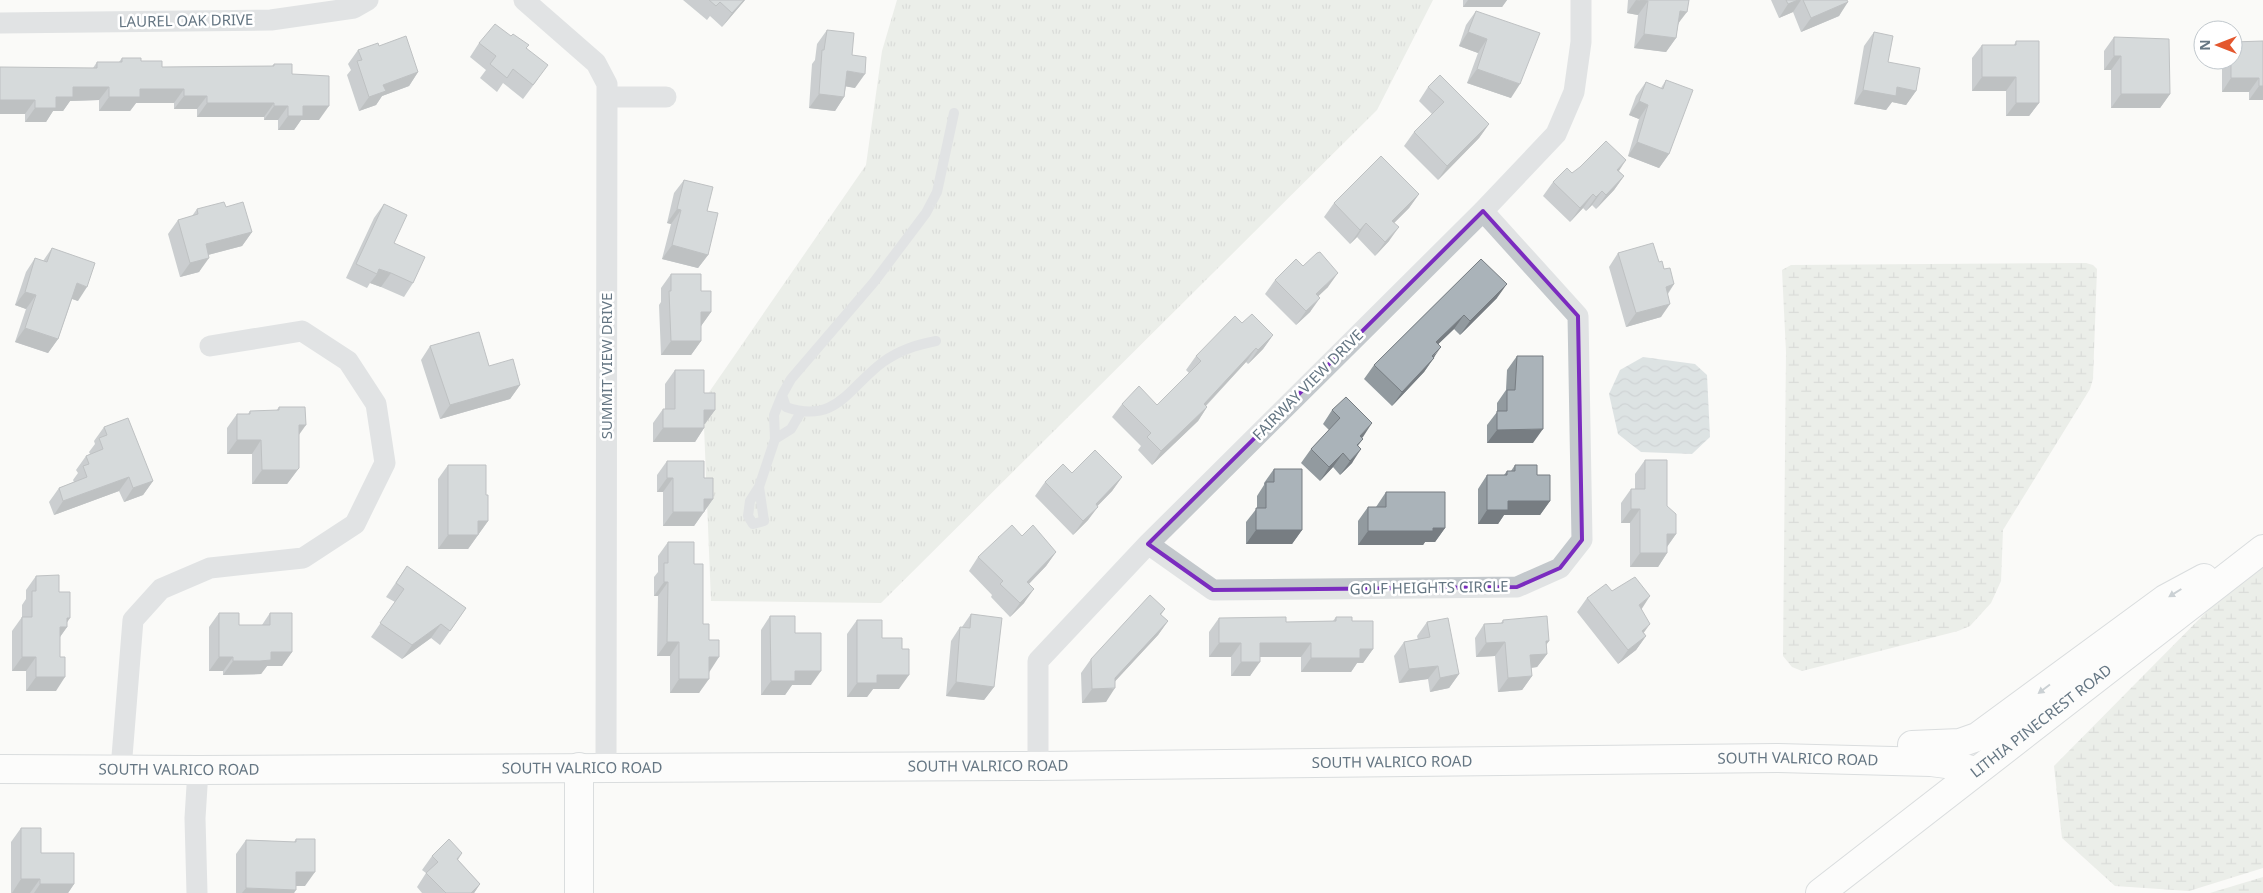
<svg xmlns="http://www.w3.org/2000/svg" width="2263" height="893" font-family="'Noto Sans',sans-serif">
	<defs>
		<pattern id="grass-tufts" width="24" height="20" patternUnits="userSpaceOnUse" patternTransform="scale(1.25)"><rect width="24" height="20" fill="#dadfd7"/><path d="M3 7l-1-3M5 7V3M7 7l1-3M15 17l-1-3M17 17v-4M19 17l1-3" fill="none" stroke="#b4b9b4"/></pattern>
		<pattern id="wetland-marsh" width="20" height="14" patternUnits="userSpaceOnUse" patternTransform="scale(1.25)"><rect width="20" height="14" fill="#dadfd7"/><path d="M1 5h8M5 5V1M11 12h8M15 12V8" fill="none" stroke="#b4b9b4"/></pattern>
		<pattern id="water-waves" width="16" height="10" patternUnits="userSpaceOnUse" patternTransform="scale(1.25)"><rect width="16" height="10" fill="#bbc7cb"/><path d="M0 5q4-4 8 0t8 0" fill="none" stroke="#9ca6aa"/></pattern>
	</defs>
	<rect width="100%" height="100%" fill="#fafaf8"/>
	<path fill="url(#grass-tufts)" d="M897 0H1433L1377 110 881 603 711 601 703 401 866 165 882 51Z"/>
	<path fill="url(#wetland-marsh)" d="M2086 263 2093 265 2097 269 2093 379 2090 389 2003 530 2001 581 1991 603 1970 626 1958 631 1802 671 1792 667 1783 656 1786 352 1782 270 1791 265Z
		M2263 566V868L2189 891 2115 886 2062 838 2054 766 2222 596Z
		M2263 877V893H2210Z"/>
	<path fill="url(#water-waves)" d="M1643 357 1695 364 1707 375 1710 437 1692 454 1641 452 1618 434 1609 394 1620 370Z"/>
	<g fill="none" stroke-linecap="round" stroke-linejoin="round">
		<defs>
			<g id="secondary">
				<path d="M1912 745 1960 743 1977 737 2165 599 2204 578"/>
				<path d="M579 767V893"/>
				<path id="s1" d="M0 769 198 770 1038 766 1777 758 1931 762 1954 765 1975 771"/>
				<path id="s2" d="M1820 893 2263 549"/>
			</g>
		</defs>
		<use href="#secondary" stroke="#b3babf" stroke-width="30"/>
		<path stroke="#c3c8cc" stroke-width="10" d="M936 341C916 345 900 350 883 362 849 387 836 425 786 407L782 395 791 379 874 282 926 213 937 192 954 113
			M775 439 791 429 801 412
			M759 487 764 521 753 524 748 516 750 501 759 487 775 439 774 415 782 395"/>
		<path stroke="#c3c8cc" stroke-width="21" d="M524 0 596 63 607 84 606 767
			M0 23 271 20 354 8 368 0
			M607 97H666
			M1148 544 1213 590 1517 587 1560 568 1582 540 1578 316 1483 211
			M1038 766V661L1148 544 1483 211 1556 134 1574 92 1581 42V0
			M121 769 133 620 161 589 210 568 303 558 355 524 385 463 376 404 348 361 302 331 210 346
			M197 893 195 818 198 770"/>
		<use href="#secondary" stroke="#fff" stroke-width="28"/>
	</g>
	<path fill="#929a9f" d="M683 0H745L722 27 710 16 707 20Z
		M1463 0H1507L1502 7H1463Z
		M1628 0H1689L1678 25 1676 38 1666 52 1634 48 1638 15 1627 13Z
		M1771 0H1847L1839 16 1801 32 1793 12 1779 18Z
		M1476 11 1511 98 1467 83 1478 53 1459 46 1466 25Z
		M827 30 852 55 855 88 846 86 844 97 835 111 809 108 812 64 815 60 817 44Z
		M1874 32 1888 62 1916 91 1906 105 1892 102 1886 110 1854 104 1864 46Z
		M2114 37 2170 94 2160 108H2111V70H2104V51Z
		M2016 41 2039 103 2029 116H2006V91H1972V58L1982 45H2014Z
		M2263 41V100H2249V92H2222V60H2233Z
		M479 43 527 48 538 79 523 99 503 83 497 92 480 78 486 70 470 57Z
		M379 46 418 72 409 86 382 96 376 105 359 111 347 75 351 70 348 64 358 50Z
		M122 58 141 61 162 67 272 66 274 64 292 74 319 120H301L294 130H278V120H264V117H197V109H174V103H136L130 111H99V100L70 101 63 111H53L46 122H25V114H0L93 68 97 62H119Z
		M1666 80 1669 154 1659 168 1628 156 1639 119 1629 115 1636 96 1646 82 1661 88Z
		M1428 87 1489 124 1479 138 1438 180 1404 146 1414 132 1432 114 1419 101Z
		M1619 171 1624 176 1614 190 1596 209 1592 205 1586 211 1583 208 1570 222 1543 196 1553 182 1572 173Z
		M684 180 707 211 708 255 698 268 662 259 671 224 667 223 674 193Z
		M1419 194 1409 208 1394 223 1389 241 1375 256 1357 237 1350 244 1324 217 1334 203Z
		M384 204 394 243 413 283 404 297 381 287 370 283 367 288 346 278 374 218Z
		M197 209 252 232 242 246 208 255 199 272 180 277 168 234 178 220 192 216Z
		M52 248 78 301 72 299 58 339 48 353 15 342 26 309 15 305 26 272 35 258 43 261Z
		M1618 253 1659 262 1664 269 1674 284 1668 294 1661 317 1626 327 1609 267Z
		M1481 259 1497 298 1460 335 1454 329 1438 344 1434 358 1424 372 1392 406 1364 379 1374 365Z
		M1303 266 1328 287 1318 296 1310 312 1296 325 1265 294 1275 280Z
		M671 274 701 291 711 312 701 326V341L691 355H661L659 305 661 302V288Z
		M1242 323 1273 335 1263 349 1248 364 1246 362 1206 406 1207 407 1198 421 1152 465 1138 450 1141 446 1112 417 1122 404 1157 405 1189 373 1186 370 1196 356Z
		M430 346 520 385 510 399 440 419 421 360Z
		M1517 356 1533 443H1487V425L1497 412V403L1506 390 1507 370Z
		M675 370 704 393 715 410 704 424V428L695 442H653V423L663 409H665V384Z
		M279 407 299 435V468L287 484H252V454H227V428L237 414H248L250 411H276Z
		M1332 410 1363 439 1358 446 1352 463 1340 475 1333 467 1320 481 1301 463 1311 449 1329 430 1323 424Z
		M104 427 153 481 143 495 124 502 119 491 54 515 49 502 59 488 74 482 73 480 78 473 76 470 86 456 90 454 89 452 95 444 94 441Z
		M1645 460 1667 506 1676 534 1667 547V553L1658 567H1630V523H1621V503L1631 489H1635V474Z
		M667 461 704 478 713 499 694 526H663V492H657V475Z
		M448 465 486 495 488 521 468 549H438V479Z
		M1515 465 1537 475 1550 501 1540 515H1504L1498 524H1478V489L1487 475H1504L1507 471H1511Z
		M1274 469 1302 530 1292 544H1246V522L1257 508V496L1264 485V483Z
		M1072 473 1122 477 1112 491 1097 506 1088 520 1073 535 1035 496 1045 482Z
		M1386 492 1445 528 1435 542H1425L1423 545H1358V521L1368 507H1376Z
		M1022 536 1056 552 1046 566 1029 584 1024 603 1010 617 991 597 992 595 969 571 978 557Z
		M668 542 694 564 710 671 699 693H670V656H657L658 596H654V577L658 572V556Z
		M407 566 466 608 440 645 431 638 402 659 371 637 395 602 386 597Z
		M36 576 59 592 67 622V627L60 637 56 691H26V671H12V631L22 617V605L26 599V590Z
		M1612 591 1642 609 1644 633 1646 636 1636 650 1618 664 1577 612 1587 598Z
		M1165 609 1161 615 1168 621 1158 635 1115 681 1106 702 1082 703 1081 673 1091 659Z
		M219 613 239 625H262L270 613 292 652 282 666H267L261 674 223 675V671H209V627Z
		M971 614 994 687 984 700 946 696 951 641 960 627H962Z
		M770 616 795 633 811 685H792L785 695H761V630Z
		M1336 617 1352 621 1373 649 1363 663H1357L1351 672H1301V657H1260L1250 676H1231V657H1209V632L1219 618 1286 622 1333 621Z
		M857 620 882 638 902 649 899 689H873L867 697H847V634Z
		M1503 620 1546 646 1547 654 1537 667 1531 668 1532 676 1522 690 1498 692 1495 656 1476 657 1475 638 1484 624 1501 623Z
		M1427 622 1459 674 1449 688 1430 692 1428 679 1399 683 1394 656 1404 642 1418 640 1417 636Z
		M21 828 41 853 74 884 68 893H11V842Z
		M296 839 305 886H296L294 893H236V854L246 840 294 842Z
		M462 853 458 860 480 884 474 893H422L417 887 426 873 422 870 432 856Z"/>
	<path fill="#777d82" d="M744 0H745L722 27 732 13Z
		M1468 0H1507L1502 7H1463Z
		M1636 0 1648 1 1638 15 1627 13Z
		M1798 0H1801L1793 12 1779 18 1788 4Z
		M1848 2 1839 16 1801 32 1811 18Z
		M1680 11 1687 12 1677 25Z
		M1468 32 1487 39 1478 53 1459 46Z
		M1644 34 1676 38 1666 52 1634 48Z
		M2114 56H2121L2111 70H2104Z
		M1477 69 1520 84 1511 98 1467 83Z
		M847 71 865 74 855 88 837 85Z
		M418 72 409 86 382 96 376 105 359 111 369 97 383 85Z
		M1982 77H2016L2006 91H1972Z
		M2231 78H2259L2249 92H2222Z
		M2259 86H2263V100H2249Z
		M73 87H109L99 100 70 101 63 111H53L46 122H25L35 108Z
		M1897 87 1916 91 1906 105 1892 102 1886 110 1854 104 1863 90Z
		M140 89H184L174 103H136L130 111H99L109 97Z
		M819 94 844 97 835 111 809 108Z
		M2121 94H2170L2160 108H2111Z
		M184 96H207L197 109H174Z
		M0 100H35L25 114H0Z
		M1639 101 1648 105 1639 119 1629 115Z
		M207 103H274L264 117H197Z
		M2016 103H2039L2029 116H2006Z
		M274 106H288L278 120H264Z
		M303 106H329L319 120H301L294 130H278L288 116Z
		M1489 124 1479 138 1438 180 1447 166Z
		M1637 142 1669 154 1659 168 1628 156Z
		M1626 160 1617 174V170Z
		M1624 176 1614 190 1596 209 1606 195Z
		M1602 191 1592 205 1586 211 1596 197Z
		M1419 194 1409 208 1382 235 1392 221Z
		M1593 194 1583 208 1570 222 1580 208Z
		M677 209 681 210 671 224 667 223Z
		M1366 223 1357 237 1350 244 1360 230Z
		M1399 227 1389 241 1375 256 1385 242Z
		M252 232 242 246 196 258 206 244Z
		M672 245 708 255 698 268 662 259Z
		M209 258 199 272 180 277 190 263Z
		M379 269 391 273 381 287 370 283 377 274Z
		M1338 273 1328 287 1306 308 1316 294Z
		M77 283 87 287 78 301 67 297Z
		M1507 284 1497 298 1460 335 1470 321Z
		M1674 284 1664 298 1666 287Z
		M25 292 36 295 26 309 15 305Z
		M1320 298 1310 312 1296 325 1306 311Z
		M1670 304 1661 317 1626 327 1636 313Z
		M701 312H711L701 326H691Z
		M1464 315 1454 329 1426 356 1436 342Z
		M25 328 58 339 48 353 15 342Z
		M1273 335 1263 349 1248 364 1258 350Z
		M671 341H701L691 355H661Z
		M1441 347 1424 372 1392 406 1402 392Z
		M1256 348 1246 362 1194 418 1204 404Z
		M520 385 510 399 440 419 450 405Z
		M1207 407 1198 421 1152 465 1161 451Z
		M704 410H715L705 424H695Z
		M1372 423 1363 437 1350 450 1360 436Z
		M299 425H306L296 439Z
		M663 428H704L695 442H653Z
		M1543 429 1533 443H1487L1497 430Z
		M237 440H261L252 454H227Z
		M1361 449 1352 463 1340 475 1350 461Z
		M1343 453 1333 467 1320 481 1329 467Z
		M299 468 287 484H252L262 470Z
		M129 477 119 491 54 515 63 501Z
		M1122 477 1112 491 1086 518 1096 504Z
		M667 478H673L663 492H657Z
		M153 481 143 495 124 502 133 488Z
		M704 499H713L694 526H663L673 512Z
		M1508 501H1550L1540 515H1504L1498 524H1478L1487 510Z
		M1098 507 1088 520 1073 535 1083 521Z
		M1631 509H1640L1630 523H1621Z
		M478 521H488L478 535Z
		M1433 528H1445L1435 542H1425L1423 545H1358L1368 531Z
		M1256 530H1302L1292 544H1246Z
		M1667 534H1676L1666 548Z
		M448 535H478L468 549H438Z
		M1056 552 1046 566 1017 596 1027 582Z
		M1640 553H1667L1658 567H1630Z
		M664 582H668L658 596H654Z
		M1034 589 1024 603 1010 617 1020 603Z
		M1650 596 1641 610 1639 605Z
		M67 618H70L64 627H67L57 641H51Z
		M1168 621 1158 635 1108 689 1115 688 1106 702 1082 703 1092 689 1115 678Z
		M441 624 431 638 402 659 412 645Z
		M1650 624 1640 638 1642 631Z
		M1646 636 1636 650 1618 664 1628 650Z
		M1546 641H1549L1540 654H1547L1537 667 1520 669 1530 655Z
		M667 642H679L670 656H657Z
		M1505 642 1495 656 1476 657 1486 643Z
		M1219 643H1241L1231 657H1209Z
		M1260 643H1311L1301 657H1250Z
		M1360 649H1373L1363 663H1357L1351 672H1301L1311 658Z
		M271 652H292L282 666H267L261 674 223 675 233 661Z
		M22 657H36L26 671H12Z
		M219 657H233L223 671H209Z
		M709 657H719L710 671H699Z
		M1241 662H1260L1250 676H1231Z
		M1438 666 1428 679 1399 683 1409 669Z
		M795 671H821L811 685H792L785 695H761L771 681Z
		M1459 674 1449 688 1430 692 1440 678Z
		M877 675H909L899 689H873L867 697H847L857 683Z
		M1532 676 1522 690 1498 692 1508 678Z
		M36 677H65L56 691H26Z
		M679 679H709L699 693H670Z
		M956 682 994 687 984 700 946 696Z
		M296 872H315L305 886H286Z
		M21 879H40L30 893H12Z
		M40 884H74L68 893H34Z
		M480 884 474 893H471Z
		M246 888 296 890 294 893H242Z"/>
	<path fill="#aab3b9" stroke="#777d82" d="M709 0H744L732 13 720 2 716 6Z
		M1640 0H1689L1687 12 1680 11 1676 38 1644 34 1648 1Z
		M1786 0H1798L1788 4Z
		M1803 0H1847L1848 2 1811 18Z
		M1476 11 1540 33 1520 84 1477 69 1487 39 1468 32Z
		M495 24 511 36 513 34 529 45 526 48 548 65 533 85 513 69 507 78 490 64 496 56 479 43Z
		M827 30 854 33 852 55 866 57 865 74 847 71 844 97 819 94 822 50H824Z
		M1874 32 1893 36 1888 62 1920 68 1916 91 1897 87 1896 96 1863 90Z
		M406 36 418 72 383 85 386 91 369 97 357 61 362 60 358 50 378 43 379 46Z
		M2114 37 2169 39 2170 94H2121V56H2114Z
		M2016 41H2039V103H2016V77H1982V45H2016Z
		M2263 41V86H2259V78H2231V60H2233V42Z
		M122 58H141V61H162V67L274 66V64H292V74L329 76V106H303V116H288V106H274V103H207V96H184V89H140V97H109V87H73V97H56V108H35V100H0V67L97 68V62H122Z
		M1440 75 1489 124 1447 166 1414 132 1444 102 1428 87Z
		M1666 80 1693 90 1669 154 1637 142 1648 105 1639 101 1646 82 1663 89Z
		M1606 141 1626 160 1617 170 1624 176 1606 195 1602 191 1596 197 1593 194 1580 208 1553 182 1567 168 1572 173 1580 167Z
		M1381 156 1419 194 1392 221 1399 227 1385 242 1366 223 1360 230 1334 203Z
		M684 180 713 187 707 211 718 213 708 255 672 245 681 210 677 209Z
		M224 202 226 207 243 202 252 232 206 244 209 258 190 263 178 220 198 214 197 209Z
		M384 204 407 215 394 243 425 257 413 283 391 273 379 269 377 274 356 264Z
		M1653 243 1659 262 1662 261 1664 269 1670 268 1674 284 1666 287 1670 304 1636 313 1618 253Z
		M52 248 95 263 87 287 77 283 58 339 25 328 36 295 25 292 35 258 47 262Z
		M1320 252 1338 273 1316 294 1320 298 1306 311 1275 280 1296 259 1303 266 1317 253Z
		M1481 259 1507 284 1470 321 1464 315 1436 342 1441 347 1432 356 1434 358 1402 392 1374 365Z
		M671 274H701V291H711V312H701V341H671L669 291H671Z
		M1252 314 1273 335 1258 350 1256 348 1204 404 1207 407 1161 451 1147 437 1151 433 1122 404 1139 386 1157 405 1201 361 1196 356 1235 316 1242 323Z
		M479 332 489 366 513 359 520 385 450 405 430 346Z
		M1517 356H1543V429L1497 430V411H1507V390H1515Z
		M675 370H704V393H715V410H704V428H663V409H675Z
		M1346 397 1372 423 1360 436 1363 439 1357 445 1361 449 1350 461 1343 453 1329 467 1311 449 1340 418 1332 410Z
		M279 407H305L306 425H299V468L297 470H262L261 440H237V414H250V411L279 410Z
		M128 418 153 481 133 488 129 477 63 501 59 488 87 477 83 466 89 464 86 456 103 449 99 438 107 435 104 427Z
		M1095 450 1122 477 1096 504 1098 507 1083 521 1045 482 1063 464 1072 473Z
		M1645 460H1667V506L1676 514V534H1667V553H1640V509H1631V489H1645Z
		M667 461H704V478H713V499H704V512H673V478H667Z
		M448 465H486V495H488V521H478V535H448Z
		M1515 465H1537V475H1550V501H1508V510H1487V475H1507V471H1515Z
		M1274 469H1302V530H1256V508H1266V482H1274Z
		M1386 492H1445V528H1433V531H1368V507H1386Z
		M1012 525 1022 536 1033 525 1056 552 1027 582 1034 589 1020 603 1000 584 1003 581 978 557Z
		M668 542H694V564H703V624H709V640H719V657H709V679H679V642H667L668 582H664V563H668Z
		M407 566 466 608 450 631 441 624 412 645 380 623 404 589 396 583Z
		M59 575V592H70V618H67V627H60V657H65V677H36V657H22V617H32V591H36V576Z
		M1635 577 1650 596 1639 605 1650 624 1642 631 1646 636 1628 650 1587 598 1606 584 1612 591Z
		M1150 595 1165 609 1160 614 1168 621 1115 678V688L1092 689 1091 659Z
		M219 613H239V625H270V613H292V652H271V660L260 661H233V657H219Z
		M971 614 1002 618 994 687 956 682 960 627 970 628Z
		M770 616H795V633H821V671H795V681H771Z
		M1547 616 1549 641H1546L1547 654 1530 655 1532 676 1508 678 1505 642 1486 643 1484 624 1503 623V620Z
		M1286 617V622L1336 621V617H1352V621H1373V649H1360V658H1311V643H1260V662H1241V643H1219V618Z
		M1448 618 1459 674 1440 678 1438 666 1409 669 1404 642 1430 637 1427 622Z
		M857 620H882V638H902V649H909V675H877V683H857Z
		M21 828H41V853H74V884H40V879H21Z
		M296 839H315V872H296V890L246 888V840L296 842Z
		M449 839 462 853 457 859 480 884 471 893H446L426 873 438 862 432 856Z"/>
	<defs><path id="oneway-solid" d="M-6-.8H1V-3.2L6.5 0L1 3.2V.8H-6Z" transform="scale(1.25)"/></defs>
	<g fill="#939fa8">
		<use href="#oneway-solid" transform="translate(2175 593) rotate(148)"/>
		<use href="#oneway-solid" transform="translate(2044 689) rotate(143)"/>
	</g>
	<path d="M0 0H2263V893H0ZM1483 211 1578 316 1582 540 1560 568 1517 587 1213 590 1148 544Z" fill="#fafaf8" fill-opacity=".55" fill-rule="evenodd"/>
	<path fill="none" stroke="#7b2cbf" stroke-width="4" stroke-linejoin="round" d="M1483 211 1578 316 1582 540 1560 568 1517 587 1213 590 1148 544Z"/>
	<g text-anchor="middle" stroke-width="5" stroke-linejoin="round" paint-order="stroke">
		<g font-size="15" fill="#657683" stroke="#fff">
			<text transform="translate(186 21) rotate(-1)" y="5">LAUREL OAK DRIVE</text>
			<text transform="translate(607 366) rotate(-90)" y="5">SUMMIT VIEW DRIVE</text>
			<text transform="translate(1308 385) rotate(-45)" y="5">FAIRWAY VIEW DRIVE</text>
			<text transform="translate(1429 588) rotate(-1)" y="5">GOLF HEIGHTS CIRCLE</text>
			<text dy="5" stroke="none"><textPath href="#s2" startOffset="280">LITHIA PINECREST ROAD</textPath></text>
			<text dy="5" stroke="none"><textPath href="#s1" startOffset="1798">SOUTH VALRICO ROAD</textPath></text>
			<text dy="5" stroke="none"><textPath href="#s1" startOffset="1392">SOUTH VALRICO ROAD</textPath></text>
			<text dy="5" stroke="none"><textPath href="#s1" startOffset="988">SOUTH VALRICO ROAD</textPath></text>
			<text dy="5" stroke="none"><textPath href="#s1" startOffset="582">SOUTH VALRICO ROAD</textPath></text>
			<text dy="5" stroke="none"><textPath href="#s1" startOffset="179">SOUTH VALRICO ROAD</textPath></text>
		</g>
	</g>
	<g transform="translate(2218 45) rotate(270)"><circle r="24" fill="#ffffff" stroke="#c1c8cd"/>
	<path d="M0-4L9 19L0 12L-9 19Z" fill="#e4572e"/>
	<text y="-8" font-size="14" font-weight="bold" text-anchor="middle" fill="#657683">N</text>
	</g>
</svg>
